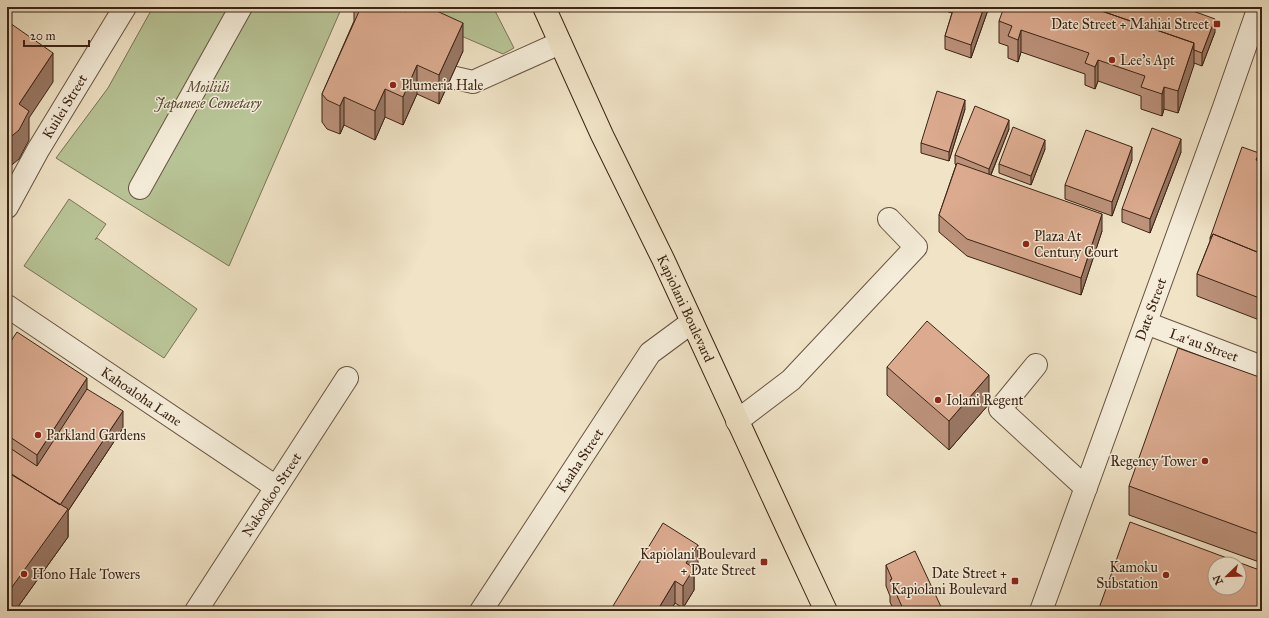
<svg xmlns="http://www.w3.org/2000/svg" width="1269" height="618" font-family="'IM FELL Great Primer',serif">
	<rect width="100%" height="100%" fill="#f0e3c6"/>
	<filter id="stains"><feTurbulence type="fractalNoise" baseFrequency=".005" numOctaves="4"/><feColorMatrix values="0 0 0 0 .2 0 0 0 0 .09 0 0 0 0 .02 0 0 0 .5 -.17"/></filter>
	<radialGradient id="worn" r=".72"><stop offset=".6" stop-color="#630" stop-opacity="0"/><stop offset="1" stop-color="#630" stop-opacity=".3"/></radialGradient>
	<path fill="#b8c496" stroke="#7a7456" d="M153 7H342L229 266 56 158 108 88Z
		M394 7H493L514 48 503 54Z
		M69 199 106 224 95 240 97 238 197 309 164 358 24 266Z"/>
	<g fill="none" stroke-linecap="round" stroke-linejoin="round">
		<defs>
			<g id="minor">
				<path d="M451 77 473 82 560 43"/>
				<path d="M140 188 241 7"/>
				<path id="s1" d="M7 207 38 150 125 7"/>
				<path id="s2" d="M7 306 276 487"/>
				<path d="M1146 323 1262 367"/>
				<path d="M1036 365 1000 409 1086 488"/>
				<path d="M737 421 791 380 916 247 889 219"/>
				<path id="s3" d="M196 611 347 378"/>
				<path id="s4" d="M481 611 650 353 692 322"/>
				<path id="s5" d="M1041 611 1223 110 1259 7"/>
			</g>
			<g id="major">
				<path id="s6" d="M544 7 602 135 663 259 790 534 826 611"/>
			</g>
		</defs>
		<use href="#minor" stroke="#685341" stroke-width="24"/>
		<use href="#major" stroke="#3b2315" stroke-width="24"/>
		<use href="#minor" stroke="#f5edda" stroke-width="22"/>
		<use href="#major" stroke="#f0e3c6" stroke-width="22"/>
	</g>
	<path fill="#bc927b" stroke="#3b2315" d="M354 7H396L463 51 439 104 417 94 403 125 385 117 375 140 344 125 340 134 327 129 322 122V94L354 21Z
		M933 7H989L971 58 945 49V36L952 13Z
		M999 21 1215 32 1202 66 1194 63 1178 113 1164 109 1162 116 1141 109V96L1098 81 1095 89 1085 85V74L1021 52 1018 62 1008 58V46L999 43Z
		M965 109 949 161 921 153V143Z
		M1009 129 991 175 1102 231 1081 295 967 256 939 232V215L956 165 955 164V155Z
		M1045 149 1031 185 999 173V164Z
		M1181 152 1150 233 1122 222V209Z
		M1132 160 1112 216 1065 199V185Z
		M1259 161 1262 162V321L1197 296V274L1210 241V238Z
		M7 336 87 389 123 428 68 511V537L15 611H7Z
		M887 367 989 404 949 450 887 395Z
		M1262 378V563L1129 515V486Z
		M886 565 943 611H894L890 602V596L886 586Z
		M698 567 694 572V590L683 608 675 603 670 611H610Z"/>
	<path fill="#997764" stroke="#3b2315" d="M984 7H989L971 58V45Z
		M1215 19V32L1202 66V53Z
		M463 23V51L439 104V75Z
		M1021 30V52L1018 62V40Z
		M1194 43V65L1178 113V91Z
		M53 53V82L29 118V140L19 159 7 169V140L19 104Z
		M1098 60V81L1095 89V67Z
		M417 65V94L403 125V97Z
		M1164 87V109L1162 116V94Z
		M385 89V117L375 140V111Z
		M344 97V125L340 134V106Z
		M965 100V109L949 161V152Z
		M1009 120V129L989 179V169Z
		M1181 139V152L1150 233V219Z
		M1045 140V149L1031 185V176Z
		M1132 147V160L1112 216V202Z
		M1259 153V167L1256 160Z
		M1262 206V220L1260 213Z
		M1102 214V231L1081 295V278Z
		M989 375V404L949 450V421Z
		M87 378V406L37 483V455Z
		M123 411V428L68 511V537L15 611H7V594L60 505Z
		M698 545V567L694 572V590L683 608V586L686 563Z
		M675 581V603L670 611H657Z"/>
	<path fill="#dbaa8f" stroke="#3b2315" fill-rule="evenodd" d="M361 7H396L406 12 408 7H428L463 23 439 75 417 65 403 97 385 89 375 111 344 97 340 106 327 100 322 94Z
		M954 7H984L971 45 945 36Z
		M1004 7H1090L1194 43 1178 91 1164 87 1162 94 1141 87 1145 76 1098 60 1095 67 1085 63 1089 53 1021 30 1018 40 1008 36 1012 26 999 21Z
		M1090 7H1182L1215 19 1202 53 1194 50V43Z
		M7 21 53 53 19 104 29 111 19 130 7 140Z
		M937 91 965 100 949 152 921 143Z
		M975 106 1009 120 989 169 955 155Z
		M1013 127 1045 140 1031 176 999 164Z
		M1152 128 1181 139 1150 219 1122 209Z
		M1086 130 1132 147 1112 202 1065 185Z
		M1242 147 1259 153 1256 160 1262 162V206L1260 213 1262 214V254L1213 234 1211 238H1210Z
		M957 163 1102 214 1081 278 967 239 939 215Z
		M1213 234 1262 254V299L1197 274Z
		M927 321 989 375 949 421 887 367Z
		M17 332 87 378 37 455 7 435V347Z
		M7 336 12 340 7 347Z
		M1178 348 1262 378V535L1129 486Z
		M87 389 123 411 60 505 7 471V446L37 466Z
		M7 472 68 509 7 594Z
		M1130 522 1262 571V611H1098ZM1215 564H1239V588H1215Z
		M663 523 698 545 686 563 694 568 683 586 675 581 657 611H610Z
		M915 551 943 611H904L890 580 892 579 886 565Z"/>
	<g fill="#8f2418" stroke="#f5edda" stroke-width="1.5">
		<rect x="1213" y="20" width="8" height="8" rx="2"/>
		<circle cx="1112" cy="60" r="4"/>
		<circle cx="393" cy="85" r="4"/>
		<circle cx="1026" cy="244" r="4"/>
		<circle cx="938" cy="400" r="4"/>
		<circle cx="38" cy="435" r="4"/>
		<circle cx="1205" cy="461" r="4"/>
		<rect x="760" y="558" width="8" height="8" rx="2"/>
		<circle cx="24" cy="574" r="4"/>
		<circle cx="1166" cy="575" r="4"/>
		<rect x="1011" y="577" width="8" height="8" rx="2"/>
	</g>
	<g text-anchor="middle" stroke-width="3" stroke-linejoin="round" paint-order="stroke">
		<g font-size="14" fill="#3b2315" stroke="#f5edda" text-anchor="start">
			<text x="1209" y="29" text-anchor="end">Date Street + Mahiai Street</text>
			<text x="1120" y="65">Lee’s Apt</text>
			<text x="401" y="90">Plumeria Hale</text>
			<text x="1034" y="241">Plaza At<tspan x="1034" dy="16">Century Court</tspan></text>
			<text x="946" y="405">Iolani Regent</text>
			<text x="46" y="440">Parkland Gardens</text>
			<text x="1197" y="466" text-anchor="end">Regency Tower</text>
			<text x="756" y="559" text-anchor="end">Kapiolani Boulevard<tspan x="756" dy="16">+ Date Street</tspan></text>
			<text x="1158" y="572" text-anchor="end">Kamoku<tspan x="1158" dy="16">Substation</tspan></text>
			<text x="1007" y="578" text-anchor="end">Date Street +<tspan x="1007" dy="16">Kapiolani Boulevard</tspan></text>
			<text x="32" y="579">Hono Hale Towers</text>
		</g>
		<g font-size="14" font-style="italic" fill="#5a4b35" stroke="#f5edda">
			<text x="208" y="92">Moiliili<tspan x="208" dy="16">Japanese Cemetary</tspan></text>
		</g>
		<g font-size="14" fill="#3b2315" stroke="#f5edda">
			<text dy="5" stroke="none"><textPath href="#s1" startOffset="116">Kuilei Street</textPath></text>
			<text dy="5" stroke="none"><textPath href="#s6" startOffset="333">Kapiolani Boulevard</textPath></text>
			<text dy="5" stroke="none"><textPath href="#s5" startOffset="321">Date Street</textPath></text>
			<text transform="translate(1204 345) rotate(20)" y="5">Laʻau Street</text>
			<text dy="5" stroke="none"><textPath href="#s2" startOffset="162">Kahoaloha Lane</textPath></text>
			<text dy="5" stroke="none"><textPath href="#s4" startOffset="180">Kaaha Street</textPath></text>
			<text dy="5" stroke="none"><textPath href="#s3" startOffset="139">Nakookoo Street</textPath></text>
		</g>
	</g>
	<rect width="1269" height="618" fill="none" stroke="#f0e3c6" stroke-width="24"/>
	<rect x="8" y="8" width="1253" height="602" fill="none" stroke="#3b2315" stroke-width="2"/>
	<rect x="12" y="12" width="1245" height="594" fill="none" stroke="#3b2315"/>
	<g transform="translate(1227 576) rotate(247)"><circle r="19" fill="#f5edda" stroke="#ab9c8b"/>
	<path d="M0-3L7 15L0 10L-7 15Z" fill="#8f2418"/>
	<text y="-6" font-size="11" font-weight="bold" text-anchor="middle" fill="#3b2315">N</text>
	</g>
	<path d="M24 40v6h65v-6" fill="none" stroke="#3b2315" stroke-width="2"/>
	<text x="30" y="40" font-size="12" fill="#3b2315" stroke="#f5edda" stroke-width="3" paint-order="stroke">20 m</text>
	<rect width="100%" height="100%" filter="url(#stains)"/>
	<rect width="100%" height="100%" fill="url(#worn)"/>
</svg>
